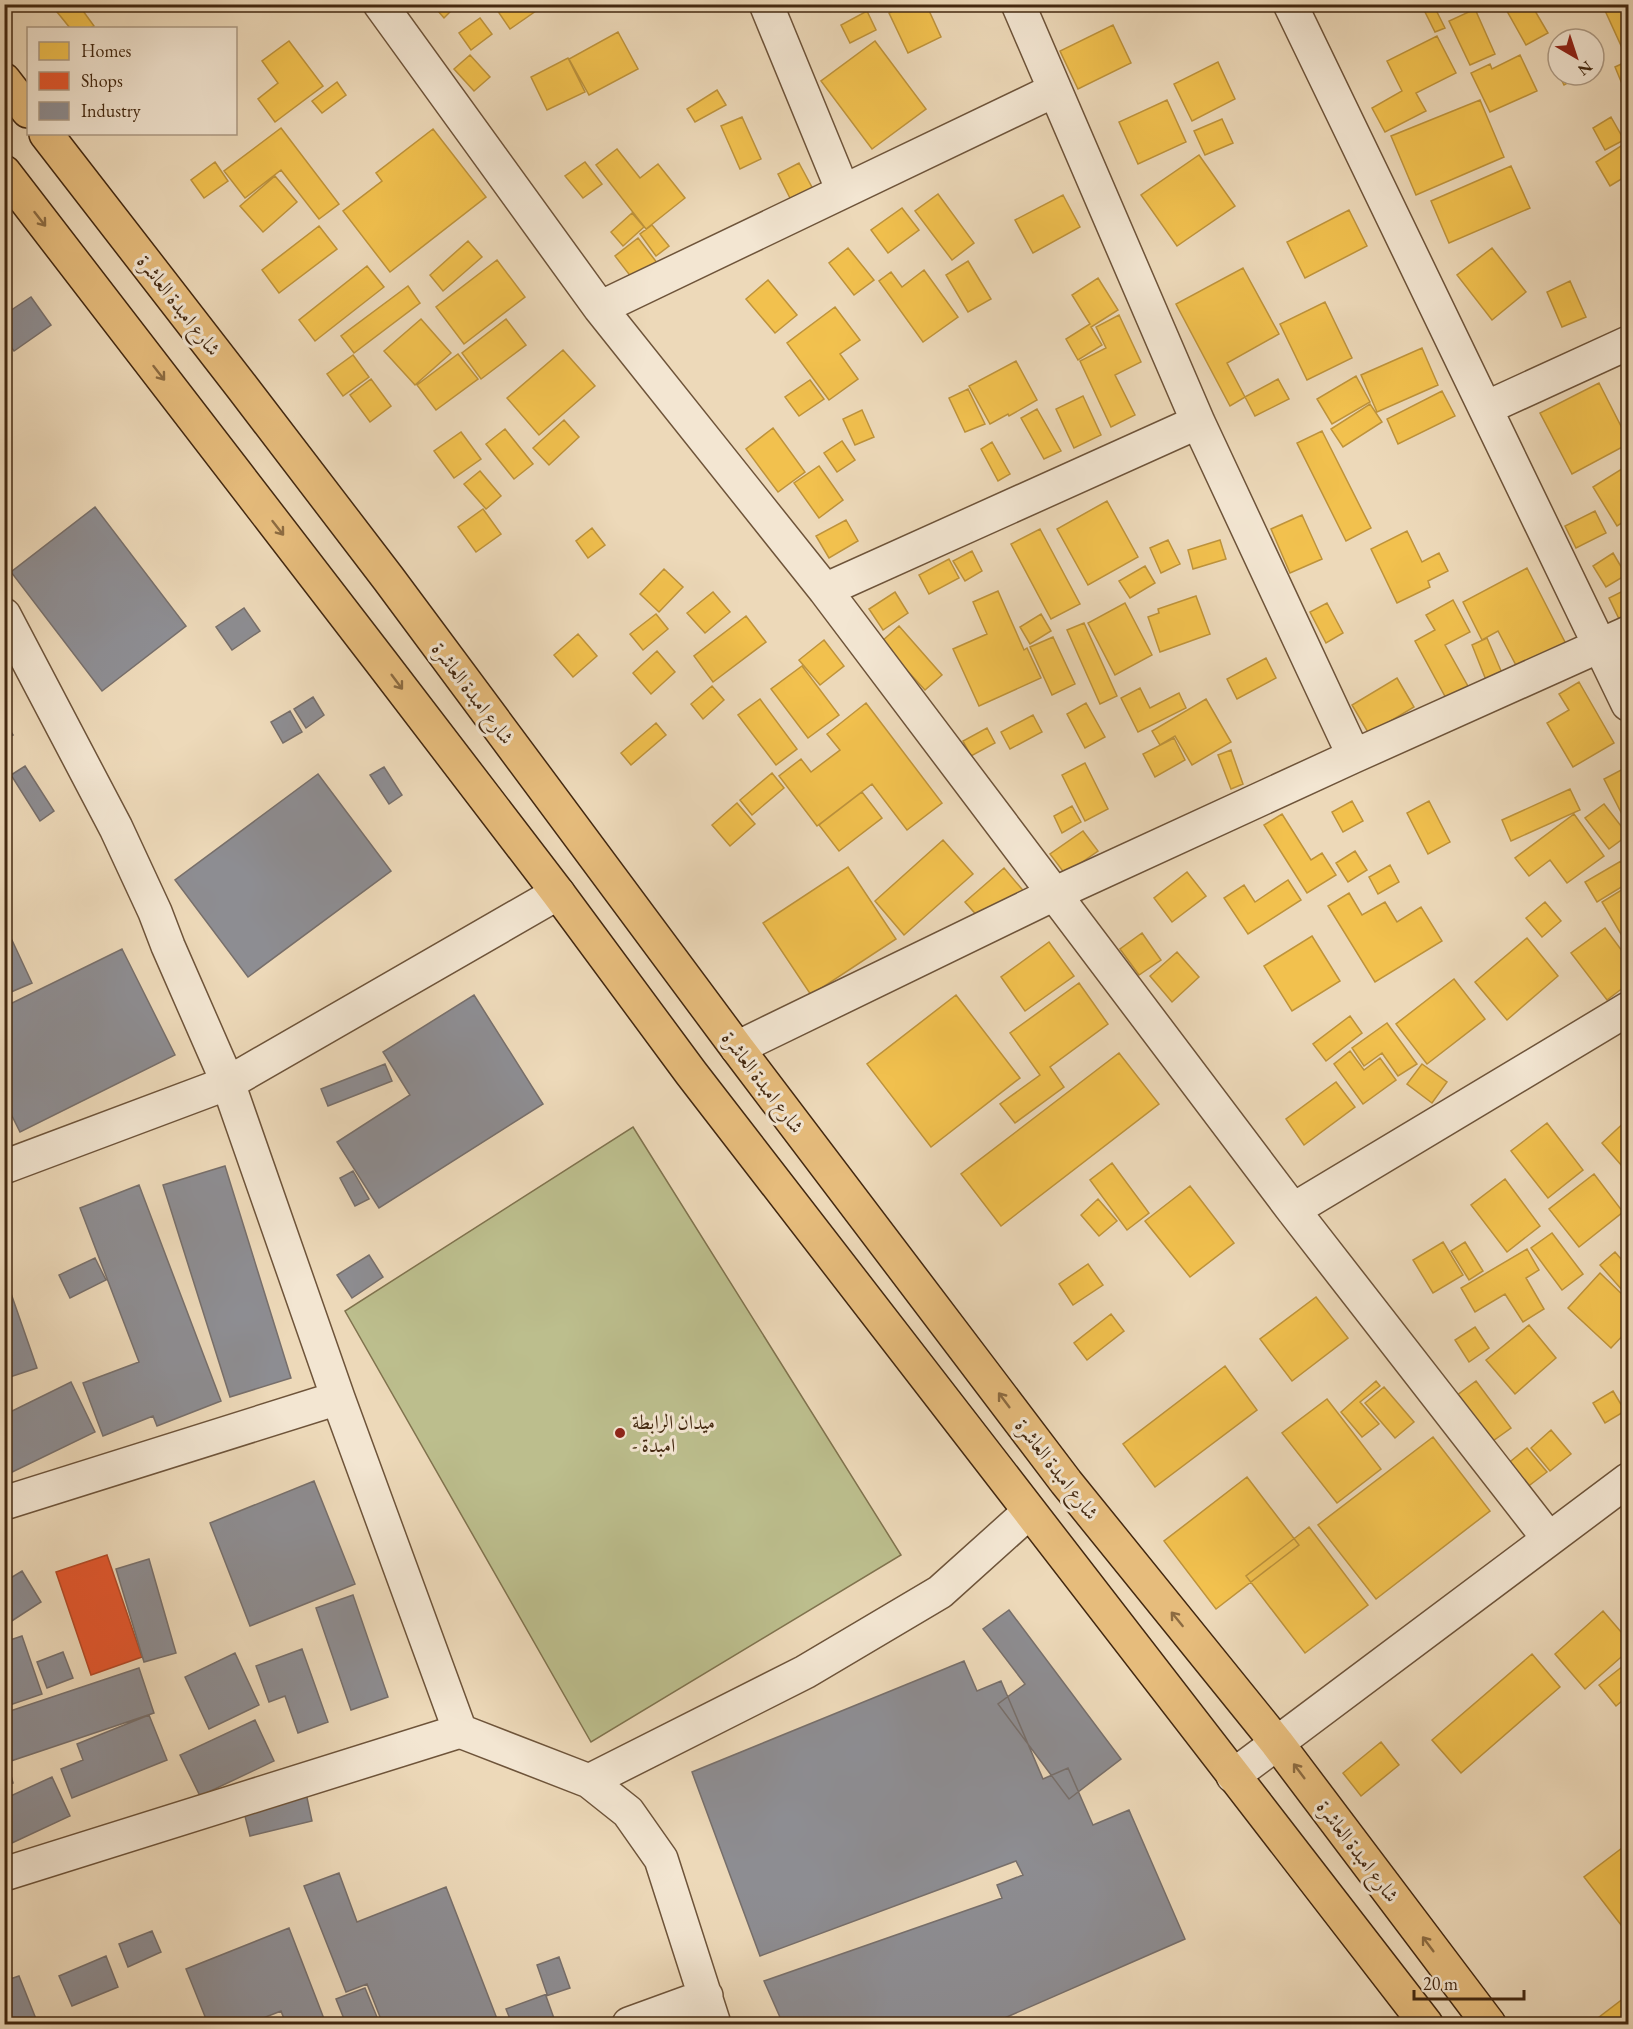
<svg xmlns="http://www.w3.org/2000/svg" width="1633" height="2029" font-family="'EB Garamond',Amiri,serif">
	<rect width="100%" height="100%" fill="#edd9b9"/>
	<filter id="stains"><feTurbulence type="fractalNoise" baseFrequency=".00333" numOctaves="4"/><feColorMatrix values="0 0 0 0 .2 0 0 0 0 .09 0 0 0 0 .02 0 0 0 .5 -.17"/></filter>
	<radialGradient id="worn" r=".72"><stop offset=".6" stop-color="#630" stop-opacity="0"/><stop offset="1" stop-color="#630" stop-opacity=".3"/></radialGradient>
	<path fill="#bcbe8d" stroke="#80734e" stroke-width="1.5" d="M633 1127 901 1555 591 1742 345 1311Z"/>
	<path fill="#f2c14e" stroke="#be933b" stroke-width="1.5" d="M56 4H78L94 26 90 28H70L53 7Z
		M432 4H458L444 18Z
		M493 4H546L510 29Z
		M906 4H926L941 37 908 53 889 13Z
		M1421 4H1433L1445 28 1435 32Z
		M1503 4H1531L1548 33 1526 45Z
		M1602 4H1628V95L1627 96 1615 67 1628 61Z
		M1475 9 1495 54 1470 65 1449 21Z
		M867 11 876 30 850 43 841 25Z
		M480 18 492 34 471 50 459 33Z
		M1113 25 1131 63 1078 89 1060 51Z
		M618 32 638 69 589 95 569 59Z
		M1437 36 1456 73 1416 93 1426 111 1385 132 1372 108 1402 91 1387 61Z
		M289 41 323 86 275 122 258 99 278 83 262 61Z
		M875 41 926 109 872 149 821 81Z
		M470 55 490 77 474 91 454 69Z
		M1520 55 1537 91 1490 112 1471 73 1490 64 1492 69Z
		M568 58 585 92 547 110 531 77Z
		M1218 62 1235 99 1192 121 1174 84Z
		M1559 75H1582L1564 85Z
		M337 82 346 95 322 113 312 101Z
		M717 90 726 105 695 122 687 109Z
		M1167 100 1186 142 1138 164 1119 122Z
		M1480 100 1504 157 1416 195 1391 136Z
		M742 117 761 159 740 169 721 126Z
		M1611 117 1624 140 1605 150 1593 128Z
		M1222 119 1233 143 1205 155 1194 131Z
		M281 128 339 204 319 219 281 170 245 198 224 171Z
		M433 129 486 197 390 272 343 211 382 181 376 173Z
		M1624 144 1628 151V175L1610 186 1596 162Z
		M617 149 640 178 658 164 685 198 646 229 596 165Z
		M1199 155 1235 206 1177 246 1141 195Z
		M215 162 228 181 204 198 191 180Z
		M585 162 602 184 583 198 565 176Z
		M799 163 814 191 792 202 778 174Z
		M1511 166 1530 208 1449 243 1431 201Z
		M275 176 297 202 263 232 240 206Z
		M938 194 974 243 952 260 915 211Z
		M1063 195 1080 227 1033 253 1015 220Z
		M902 208 919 230 888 253 871 230Z
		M1349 210 1367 246 1305 278 1287 242Z
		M632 213 644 227 623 246 611 232Z
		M652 225 669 246 656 256 640 234Z
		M319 226 337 249 279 293 262 270Z
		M638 238 658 264 635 282 615 256Z
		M468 241 482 257 443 291 430 275Z
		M848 248 874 280 854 295 829 263Z
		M1492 248 1526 292 1492 320 1457 275Z
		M497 260 525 297 464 344 436 307Z
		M968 261 991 299 968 312 946 275Z
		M367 266 384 287 315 341 299 320Z
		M1243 268 1279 334 1227 363 1245 397 1278 379 1289 399 1255 416 1245 397 1230 406 1176 304Z
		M924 270 958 317 923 342 879 281 891 272 902 287Z
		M1098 278 1118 310 1091 327 1102 345 1078 360 1066 339 1090 324 1072 295Z
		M768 280 797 315 775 333 746 299Z
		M1570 281 1586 317 1562 327 1547 292Z
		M408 286 420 303 354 353 341 336Z
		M1325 302 1352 358 1307 380 1280 324Z
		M835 307 860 340 840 354 858 379 829 400 787 343Z
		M1119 315 1141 362 1115 375 1135 415 1111 427 1080 361 1106 348 1096 327Z
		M421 319 451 353 415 385 384 351Z
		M506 319 526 345 481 379 462 353Z
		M1422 348 1438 385 1377 412 1361 375Z
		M563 350 595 386 539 435 507 398Z
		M458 354 478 379 436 410 417 385Z
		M353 355 369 377 343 396 327 374Z
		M1016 361 1037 400 1009 416 1008 414 990 424 969 386Z
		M1356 376 1370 402 1332 424 1317 399Z
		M371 379 391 406 370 422 350 395Z
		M810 380 824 399 799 416 785 397Z
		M1599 383 1628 440V444L1572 474 1540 413Z
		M968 389 985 424 965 432 949 398Z
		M1442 391 1455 416 1398 444 1387 419Z
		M1083 396 1101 435 1074 448 1056 409Z
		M1370 404 1382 422 1343 447 1331 429Z
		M1037 409 1061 451 1044 459 1021 418Z
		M862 410 874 437 855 445 843 419Z
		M564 420 579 437 549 465 533 448Z
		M773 428 805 472 778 492 746 449Z
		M505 429 533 464 514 479 486 444Z
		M1322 431 1371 528 1346 541 1297 443Z
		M461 432 481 459 454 478 434 451Z
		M842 441 855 460 837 472 824 453Z
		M992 442 1010 474 998 481 981 449Z
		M1628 465V519L1617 526 1593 487Z
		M819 466 843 500 819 518 794 483Z
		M480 471 501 496 486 509 464 484Z
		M1107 501 1138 557 1088 585 1057 529Z
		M483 509 501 534 476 552 458 527Z
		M1595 511 1606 533 1576 548 1565 526Z
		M1302 515 1322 559 1290 573 1271 529Z
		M846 520 858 541 829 558 816 536Z
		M592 528 605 545 588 558 576 541Z
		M1040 529 1080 604 1051 619 1011 544Z
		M1407 531 1422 562 1439 553 1448 571 1428 581 1430 587 1397 603 1371 549Z
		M1168 540 1180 564 1161 573 1150 548Z
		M1220 540 1226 559 1193 569 1188 550Z
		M972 551 982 571 965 581 953 561Z
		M1613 553 1626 575 1606 587 1593 566Z
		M949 559 959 578 929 594 919 575Z
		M1145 566 1155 583 1130 598 1119 581Z
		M1527 568 1567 646 1519 671 1498 631 1482 640 1463 602Z
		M664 569 683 587 659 612 640 594Z
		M1625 590 1628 597V617L1620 621 1609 598Z
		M998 591 1024 650 1027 648 1041 678 979 706 953 649 987 634 973 602Z
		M713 592 730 612 705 633 687 613Z
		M895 592 908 613 883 630 869 609Z
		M1196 596 1210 634 1160 652 1148 617 1159 613 1158 609Z
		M1453 600 1470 632 1445 645 1469 688 1447 700 1415 641 1435 630 1426 615Z
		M1125 603 1152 655 1115 675 1088 623Z
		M1327 603 1343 633 1326 643 1310 612Z
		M656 614 668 629 643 650 630 634Z
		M1041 614 1051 631 1030 644 1020 627Z
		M746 616 766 642 713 682 694 656Z
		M1084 623 1117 696 1100 704 1067 630Z
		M899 626 942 675 925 690 881 642Z
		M578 634 597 656 573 677 554 655Z
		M1053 637 1075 684 1052 695 1030 647Z
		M1487 638 1502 673 1486 680 1472 645Z
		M824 640 844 666 820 685 799 660Z
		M657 651 675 672 651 694 633 673Z
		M1266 658 1276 678 1237 699 1227 679Z
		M802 666 839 715 808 738 771 689Z
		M1397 678 1414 707 1369 734 1352 705Z
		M1579 682 1614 743 1573 767 1547 723 1569 710 1559 694Z
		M712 686 724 700 703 719 691 704Z
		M1140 688 1150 708 1179 693 1186 708 1138 732 1121 698Z
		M760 699 797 749 776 765 738 715Z
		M1206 699 1231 742 1192 765 1175 736 1160 745 1152 731Z
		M866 703 942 803 907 830 872 784 817 826 779 776 801 759 811 772 840 750 827 734Z
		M1086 703 1105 737 1085 748 1067 714Z
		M1033 715 1042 732 1010 749 1001 732Z
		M656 723 666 735 631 765 621 753Z
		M987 728 995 743 971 756 963 741Z
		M1174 738 1185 760 1155 777 1143 754Z
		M1231 750 1243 784 1231 789 1218 755Z
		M1085 763 1108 809 1085 821 1062 775Z
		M1623 769 1628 779V826L1604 779Z
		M772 773 784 788 752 815 740 800Z
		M1570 789 1580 810 1511 841 1502 820Z
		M862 792 882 818 839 851 819 825Z
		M1352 801 1363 821 1343 832 1332 812Z
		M1429 801 1450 842 1428 854 1407 813Z
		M737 803 755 824 730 846 712 825Z
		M1604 804 1628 835 1609 849 1585 818Z
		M1072 806 1081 822 1062 833 1054 816Z
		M1282 814 1311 860 1322 853 1336 875 1307 893 1264 825Z
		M1574 814 1604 856 1567 883 1550 860 1529 876 1515 858Z
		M1083 831 1098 851 1065 874 1050 854Z
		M943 840 973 874 904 935 875 901Z
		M1355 851 1367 870 1348 882 1336 863Z
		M1621 861 1628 873V883L1597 902 1585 882Z
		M1390 865 1399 882 1378 894 1369 877Z
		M848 867 896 939 811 995 763 923Z
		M1004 868 1026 894 987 927 965 902Z
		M1187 872 1206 896 1172 922 1154 898Z
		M1288 880 1301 900 1248 934 1224 898 1244 885 1255 902Z
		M1628 886V946L1602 902Z
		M1349 893 1362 915 1385 902 1397 922 1421 907 1442 941 1375 982 1328 906Z
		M1545 902 1561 921 1542 937 1526 918Z
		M1605 928 1628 959V984L1607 1000 1571 953Z
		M1142 933 1161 960 1139 975 1120 949Z
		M1312 936 1340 981 1292 1011 1264 966Z
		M1527 938 1558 976 1507 1020 1475 982Z
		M1049 942 1074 976 1025 1011 1001 977Z
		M1177 952 1199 977 1172 1002 1150 976Z
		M1454 979 1485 1019 1427 1064 1396 1024Z
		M1079 983 1108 1024 1050 1067 1064 1087 1015 1123 1000 1104 1040 1075 1010 1033Z
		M956 995 1020 1078 931 1147 867 1064Z
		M1350 1016 1362 1033 1326 1061 1313 1044Z
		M1387 1023 1417 1064 1398 1076 1382 1053 1364 1066 1352 1048Z
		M1350 1051 1364 1070 1380 1058 1396 1080 1363 1104 1334 1064Z
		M1119 1053 1159 1104 1001 1226 961 1174Z
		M1422 1064 1447 1082 1432 1103 1407 1084Z
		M1336 1082 1355 1107 1304 1145 1286 1119Z
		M1628 1119V1173L1602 1143Z
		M1547 1123 1583 1170 1548 1198 1511 1151Z
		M1112 1163 1149 1213 1127 1230 1090 1180Z
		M1594 1174 1623 1212 1579 1247 1549 1209Z
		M1505 1179 1540 1226 1507 1252 1471 1205Z
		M1190 1186 1234 1243 1190 1277 1145 1221Z
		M1098 1199 1117 1221 1099 1236 1081 1215Z
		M1552 1233 1583 1274 1562 1290 1531 1248Z
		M1443 1242 1463 1275 1433 1293 1413 1260Z
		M1465 1242 1483 1271 1469 1280 1451 1251Z
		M1527 1249 1539 1270 1526 1278 1544 1309 1523 1322 1505 1294 1475 1312 1461 1288Z
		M1615 1252 1628 1267V1284L1622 1290 1600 1265Z
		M1088 1264 1103 1285 1073 1305 1059 1284Z
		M1600 1273 1628 1300V1330L1611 1348 1568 1308Z
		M1316 1297 1348 1338 1292 1381 1260 1339Z
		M1111 1314 1124 1331 1087 1360 1074 1343Z
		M1529 1325 1556 1358 1515 1394 1486 1360Z
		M1475 1327 1489 1348 1469 1362 1455 1340Z
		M1225 1366 1257 1410 1155 1487 1123 1444Z
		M1376 1381 1380 1386 1360 1402 1379 1424 1362 1437 1341 1412Z
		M1476 1381 1511 1428 1490 1443 1456 1396Z
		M1384 1387 1414 1422 1395 1438 1365 1403Z
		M1613 1391 1625 1411 1605 1423 1593 1403Z
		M1327 1399 1381 1469 1337 1503 1282 1433Z
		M1551 1430 1571 1454 1550 1471 1531 1448Z
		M1433 1437 1490 1511 1376 1599 1318 1525Z
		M1527 1448 1547 1472 1526 1488 1506 1465Z
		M1247 1477 1299 1545 1216 1609 1164 1541Z
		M1309 1527 1368 1605 1305 1653 1246 1576Z
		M1603 1611 1628 1640V1651L1585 1689 1555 1654Z
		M1532 1654 1560 1687 1461 1773 1432 1740Z
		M1628 1662V1696L1616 1706 1599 1685Z
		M1381 1742 1399 1765 1361 1796 1343 1773Z
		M1622 1848 1628 1857V1934L1584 1877Z
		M1628 1995V2024H1590Z"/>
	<path fill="#e4572e" stroke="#b44925" stroke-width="1.5" d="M107 1555 142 1657 91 1675 56 1572Z"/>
	<path fill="#8d8d92" stroke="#776f6b" stroke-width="1.5" d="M31 297 51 325 14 351 4 338V315Z
		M95 507 186 626 102 691 11 572Z
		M244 608 260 631 232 650 216 627Z
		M313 697 324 715 306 728 294 709Z
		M290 711 302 732 283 743 271 722Z
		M4 721 13 735 4 740Z
		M25 766 54 811 40 821 11 775Z
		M384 767 402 795 389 804 370 775Z
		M318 774 391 871 248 977 175 880Z
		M4 923 32 983 4 995Z
		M122 949 175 1055 20 1132 4 1100V1007Z
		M474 995 543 1104 379 1208 337 1142 410 1095 383 1052Z
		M385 1064 392 1081 328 1106 321 1089Z
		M225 1166 291 1378 230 1397 163 1185Z
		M353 1171 369 1199 355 1206 340 1178Z
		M139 1185 221 1401 157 1426 153 1416 103 1436 83 1383 139 1362 80 1208Z
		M369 1255 383 1277 352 1298 337 1275Z
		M95 1258 106 1280 70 1298 59 1275Z
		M7 1282 37 1368 4 1379V1283Z
		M71 1382 95 1432 4 1476V1415Z
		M314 1481 355 1584 250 1626 210 1523Z
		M149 1559 176 1653 144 1662 116 1569Z
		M22 1571 41 1602 4 1626V1582Z
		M353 1595 388 1697 351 1710 316 1608Z
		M1009 1610 1121 1759 1069 1799 998 1704 1025 1684 983 1629Z
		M22 1636 42 1694 4 1707V1642Z
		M302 1649 328 1722 298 1733 285 1696 269 1702 256 1666Z
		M63 1652 73 1678 47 1688 37 1662Z
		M235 1653 259 1705 209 1729 185 1677Z
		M964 1661 977 1691 1001 1681 1043 1779 1068 1768 1093 1825 1129 1810 1185 1939 991 2024H783L764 1981 1002 1898 997 1885 1023 1875 1016 1861 760 1956 692 1772Z
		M139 1668 154 1713 11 1761 4 1740V1713Z
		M149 1715 167 1760 72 1798 61 1769 83 1760 77 1744Z
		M255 1720 274 1761 200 1796 180 1755Z
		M4 1750 13 1783 4 1786Z
		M52 1777 70 1816 12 1843 4 1828V1799Z
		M306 1793 312 1821 250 1836 243 1808Z
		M339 1873 357 1922 446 1887 499 2024H376L382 2022 367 1984 346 1992 304 1886Z
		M289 1928 326 2024H286L281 2011 248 2024H208L186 1969Z
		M152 1931 161 1952 128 1967 119 1944Z
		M106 1956 118 1987 72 2006 59 1976Z
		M559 1957 570 1988 546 1996 556 2024H512L506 2009 547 1994 537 1965Z
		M19 1976 38 2024H4V1981Z
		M365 1988 377 2017 360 2024H346L336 1999Z"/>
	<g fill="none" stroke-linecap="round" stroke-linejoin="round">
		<defs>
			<path id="minor" d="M380 4 600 308 825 590 1293 1210 1549 1539
				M766 4 843 191
				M1018 4 1198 422 1354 756
				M1290 4 1628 704
				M600 308 1055 90
				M1486 408 1628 343
				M825 590 1198 422
				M4 615 116 828 155 912 168 946 228 1083 338 1398 460 1731
				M737 1048 1054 894 1354 756 1628 633
				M4 1167 228 1083 558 893
				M1293 1210 1628 1009
				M4 1503 338 1398
				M1233 1776 1628 1480
				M589 1781 805 1672 940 1592 1029 1512
				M4 1874 460 1731 589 1781 628 1812 661 1859 714 2024
				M629 2024 706 1996"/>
			<path id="major" d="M4 80 28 111
				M46 134 242 387 388 578 737 1048 1066 1482 1277 1743 1489 2024
				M4 172 382 663 558 893 691 1073 1426 2024"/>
		</defs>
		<use href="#minor" stroke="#6e543a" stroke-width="36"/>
		<use href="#major" stroke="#432810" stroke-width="36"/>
		<use href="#minor" stroke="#f3e6d2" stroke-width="33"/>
		<use href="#major" stroke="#e6bc7c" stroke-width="33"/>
	</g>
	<defs><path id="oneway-shaft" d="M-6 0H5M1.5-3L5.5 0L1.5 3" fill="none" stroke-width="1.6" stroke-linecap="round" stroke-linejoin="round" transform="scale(1.5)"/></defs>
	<g stroke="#8c6b41">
		<use href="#oneway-shaft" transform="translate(40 219) rotate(52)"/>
		<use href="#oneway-shaft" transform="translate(159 373) rotate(52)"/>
		<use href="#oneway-shaft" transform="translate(278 528) rotate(52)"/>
		<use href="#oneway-shaft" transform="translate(397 682) rotate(53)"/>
		<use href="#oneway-shaft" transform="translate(1004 1400) rotate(-127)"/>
		<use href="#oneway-shaft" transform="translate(1177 1619) rotate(-129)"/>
		<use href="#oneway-shaft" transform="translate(1299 1771) rotate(-127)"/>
		<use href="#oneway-shaft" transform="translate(1428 1944) rotate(-127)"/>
	</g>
	<circle fill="#8f2418" stroke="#f3e6d2" stroke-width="2" cx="620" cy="1433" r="6"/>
	<g text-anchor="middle" stroke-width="6" stroke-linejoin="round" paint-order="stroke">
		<g font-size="20" fill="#432810" stroke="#f3e6d2">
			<text transform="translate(179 305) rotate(52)" y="7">شارع امبدة العاشرة</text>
			<text transform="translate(473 693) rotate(53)" y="7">شارع امبدة العاشرة</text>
			<text transform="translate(763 1082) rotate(53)" y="7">شارع امبدة العاشرة</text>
			<text transform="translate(1057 1469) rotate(52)" y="7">شارع امبدة العاشرة</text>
			<text transform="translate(1358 1851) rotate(53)" y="7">شارع امبدة العاشرة</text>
		</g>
		<g font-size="20" fill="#432810" stroke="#f3e6d2" text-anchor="start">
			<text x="632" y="1429">ميدان الرابطة<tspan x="632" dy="23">- امبدة</tspan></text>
		</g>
	</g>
	<rect width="1633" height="2029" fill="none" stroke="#edd9b9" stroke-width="24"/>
	<rect x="6" y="6" width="1621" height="2017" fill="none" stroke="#432810" stroke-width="3"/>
	<rect x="12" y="12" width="1609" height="2005" fill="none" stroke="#432810" stroke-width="1.5"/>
	<rect x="27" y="27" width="210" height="108" fill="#f3e6d2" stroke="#ad9a84" stroke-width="1.5"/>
	<rect x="39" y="42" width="30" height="18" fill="#f2c14e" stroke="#ad9a84" stroke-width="1.5"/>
	<text x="81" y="57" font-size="18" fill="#432810">Homes</text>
	<rect x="39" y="72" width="30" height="18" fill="#e4572e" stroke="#ad9a84" stroke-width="1.5"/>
	<text x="81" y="87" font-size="18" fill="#432810">Shops</text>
	<rect x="39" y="102" width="30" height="18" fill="#8d8d92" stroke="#ad9a84" stroke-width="1.5"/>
	<text x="81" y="117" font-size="18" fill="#432810">Industry</text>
	<g transform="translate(1576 57) rotate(141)"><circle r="28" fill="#f3e6d2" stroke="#ad9a84" stroke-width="1.5"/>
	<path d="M0-4.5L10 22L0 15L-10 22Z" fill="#8f2418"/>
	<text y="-9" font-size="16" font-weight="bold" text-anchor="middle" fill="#432810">N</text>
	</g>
	<path d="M1414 1990v9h110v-9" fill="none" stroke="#432810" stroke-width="3"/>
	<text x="1423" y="1990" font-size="18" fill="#432810" stroke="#f3e6d2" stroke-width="4.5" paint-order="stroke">20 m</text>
	<rect width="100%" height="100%" filter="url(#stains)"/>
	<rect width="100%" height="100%" fill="url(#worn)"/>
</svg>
